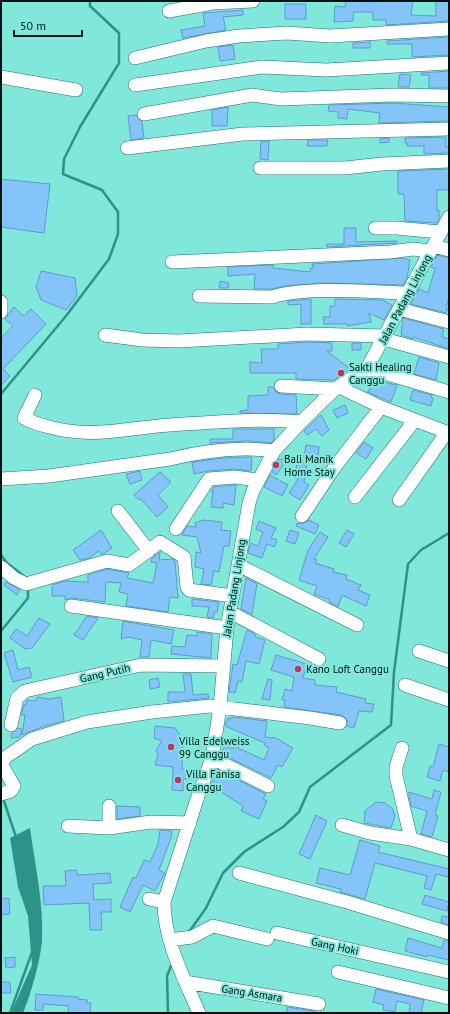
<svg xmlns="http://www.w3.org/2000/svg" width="450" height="1014" font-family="'PT Sans',sans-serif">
	<rect width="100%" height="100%" fill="#80e8da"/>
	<path fill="#2d9287" d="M30 828C35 865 44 904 42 941 40 962 31 994 23 1013H11L32 965 28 916 18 887 10 838Z"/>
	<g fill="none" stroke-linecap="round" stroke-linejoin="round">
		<path stroke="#2d9287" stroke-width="2.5" d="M1 394 66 316 109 259 118 234V212L102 190 63 174 64 159 80 127 119 63V33L90 6V1
			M1 555 7 563 24 576
			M1 631 28 598V588
			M3 798 16 837
			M189 932 206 908 223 873 244 852 283 827 299 812 310 787 391 725 394 672 408 564 421 550 449 533
			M10 1013 32 952
			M168 1013 167 976 171 966"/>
	</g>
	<path fill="#85c4f8" stroke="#5d9bcd" d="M346 1H413L411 15 436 16V1H449V21L386 25V20H373V12H354L353 21 334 22 335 6 345 7Z
		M285 4H306V19H285Z
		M243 10V15L223 17 226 30 183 38 181 30 205 26 203 13Z
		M449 37V55L412 57V44H387V41Z
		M370 42V48H353V43Z
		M233 45 235 59 220 61 218 47Z
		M449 71V88H429V75H421V73Z
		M400 74 411 75 409 87H398Z
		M393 103 449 107V121L379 123 380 113 348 109 347 119 338 118V112L328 111 329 105Z
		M228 107 227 126H212V110Z
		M136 115 142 122 144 138 131 140 128 116Z
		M446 137V147H449V153L424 154V146H407V143H405V138Z
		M389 138V142L380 143V139Z
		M308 140H328L327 146H307Z
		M269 141 268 160 260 159 261 142Z
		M449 169V190H437V210H439V219L437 223 405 221 404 194H398V171Z
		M1 179 50 184 44 233 1 227Z
		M344 228H356V242L397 241V243L327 247V244H344Z
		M437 255 449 258V297L446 309H448L446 313 411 304 419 289 428 293 435 268 431 267Z
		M403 258 410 260 407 278 403 285 320 283 285 286 271 289H254L255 274 228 276V267L273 265V268L310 272 311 268H313L312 264Z
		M41 271 75 278 77 296 66 310 41 300 36 287Z
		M220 281 229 283 228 288H219Z
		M311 299V324H301V304L288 305V301Z
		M335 299 383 300 392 305 384 320 369 313 371 322 347 326V324H324L323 317H330V306H335Z
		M14 307 24 316 31 309 46 324 3 369 10 376 1 385V338L13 326 5 319Z
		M403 318 444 329 442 337 449 339V349L413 337V339L401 335Z
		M308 342 332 343V351H327L350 369 334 380 296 379V373H250V362L262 363 261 349H278V344Z
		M352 343H361V350H352Z
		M419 357 439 363 436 380 414 374Z
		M372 380 397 385 391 402 367 392 369 391Z
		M268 387H273L276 392 280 394 296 395 297 414 240 413V411L248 410V396L268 395Z
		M413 390 432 395 431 397 433 398 431 406 410 400Z
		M345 405 348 413 337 418 333 410Z
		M321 415 329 430 322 436 316 429 307 435 304 431Z
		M233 429H274V440L271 443 248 441 210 443V439H233Z
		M364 442 373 448 366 459 356 453Z
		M306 445 319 447 318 459 304 457Z
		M248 457H252L251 471 234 469 208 471 194 474 192 462 223 458Z
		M279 459 287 460 276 475 272 472Z
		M297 461 307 462 304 482 309 485 300 500 289 493 303 471 296 470Z
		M140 471 142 480 130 484 126 474Z
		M160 472 171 482 158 495 168 507 157 517 141 499 139 500 134 495Z
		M270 475 288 485 282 496 264 487Z
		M236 485 234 505 223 503V508L211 507 213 491H211L214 487Z
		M203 520 222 522 221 530 231 531 229 546H224L219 572 214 571 211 585 201 584 204 569 195 567 196 552 201 553 197 537 182 535 187 526 196 527 195 523Z
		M309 520 319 525 315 534 296 526 297 523 302 524Z
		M259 521 276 528 271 538 277 540 274 547 267 544 262 558 248 553 250 543 258 546 263 532 256 529Z
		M101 530 112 548 103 554H101L99 551 89 558 80 560 73 550Z
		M290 530 299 533 295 544 286 541Z
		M347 530 354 534 346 547 339 543Z
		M320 532 328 537 314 559 317 560 315 563 334 569 333 572 347 575 346 579 361 585 358 590 370 595 366 606 342 595 338 607 329 602 330 600 314 594 317 586 299 580 308 550Z
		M160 552 159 560 173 559 175 561 178 598 170 597 168 612 126 606 128 594 119 592 121 583 106 582 105 602 72 598 65 600V596H52V585L65 581 88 582V575L107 569 129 573 127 578 153 583 157 563 151 562 152 558Z
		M246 578 257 584 252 614 241 609Z
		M6 582 20 590 17 595 4 585Z
		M192 599 219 602 217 612H214V618L207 617 209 607 192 606Z
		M87 616 98 618 83 640 74 635Z
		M39 618 50 624 32 648 25 649 10 638 16 629 27 636Z
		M123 621 174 630 171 644 151 640 149 657H140L142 640 128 637 121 639Z
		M247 630 256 635 255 637 265 640 259 664 246 661 242 682 238 681 235 693 229 692 233 664 237 665Z
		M197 632 212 634 211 658 171 654 172 646 185 647 187 635 197 636Z
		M13 650 18 670 29 667 32 677 13 682 4 653Z
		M276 655 307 664 303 678 315 680V685L337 687 336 692 366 699 365 703 374 704 372 712 359 711 354 728 347 726V720L341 715 284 707 285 700H282L285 689 292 691 294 677 271 670Z
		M183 674H191L193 695 208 694 209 698 168 702V692H185Z
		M158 678 160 687 150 689 149 680Z
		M268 679 272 680 270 700 262 699Z
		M37 697 49 699 61 697 64 721 42 727 22 735 25 715H21L24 705H26L27 700 36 701Z
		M232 717 267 721 265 737 276 738 293 748 282 767 278 765 271 778 221 754 225 745 233 749 234 746 264 760 269 748 264 745 265 743 225 726 228 718 231 719Z
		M155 726 175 728 183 739 182 769 195 770V779H183V791L172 790 173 767 155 765 158 755 156 750 162 741 154 738Z
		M18 728 22 729 20 737 11 738 12 733Z
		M439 744 449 747V772L443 770 440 781 427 777 430 766 433 767Z
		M217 769 266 794 263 799 267 801 259 819 241 811 243 806 218 790 216 794 209 790Z
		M434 790 441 792 435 815 438 816 432 837 421 834 427 811 411 806 409 795V792L432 799Z
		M376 802 385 803 392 808 395 816 391 828 364 823 365 811Z
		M117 806 140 807V816L117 819Z
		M316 815 327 821 310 859 299 854Z
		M160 830 172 831 171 838 159 870 165 873 155 891 143 885 130 912 120 907 133 877 136 878 144 860 150 862 158 844Z
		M360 840 380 846 378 852 449 869V877L436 874 431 890 424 888 427 876 375 863 365 899 340 892 341 889 316 883 320 868 350 875Z
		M77 870V875L110 873 111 883 93 884 94 900 111 899V912H101L102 930H90L89 903 44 905 43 886H66L65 871Z
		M425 895 449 902 447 911 422 904Z
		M9 898 10 914 1 915V899Z
		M442 916 449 917V925L441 922Z
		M408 938 442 948 444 940 449 941V960L427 955V957L405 951Z
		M15 957V967L6 968 5 958Z
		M1 982H10L11 993H1Z
		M376 989 424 1000 421 1013H409L410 1004 397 1001 395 1012 383 1010 384 1005 373 1002Z
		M36 994 78 997V999L87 1000V1003H91L90 1013H68L69 1006 43 1004V1010H35Z
		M287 1007 314 1011 313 1013H287Z"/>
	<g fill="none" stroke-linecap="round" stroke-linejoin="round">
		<defs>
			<path id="minor" d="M169 11 213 3 253 1
				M135 58 206 41 239 36 287 33 330 36 449 29
				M1 77 76 90
				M135 85 262 67 326 70 449 63
				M144 114 252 95 281 99 393 95 449 96
				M127 148 243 134 449 129
				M260 168H345L382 164 449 161
				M375 228H396L440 232
				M433 246 449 250
				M172 262 390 252 413 249 430 251
				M199 296 272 297C307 286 369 292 408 293
				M1 302V312
				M399 309 449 322
				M105 335 142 340 179 341 308 334 385 336
				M384 339 449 357
				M367 368 449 392
				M281 386 335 389
				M339 387 381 407 449 433
				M35 395 24 418C31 422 41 425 49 427 94 439 125 428 170 425 213 422 257 418 301 422
				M1 479 49 476 170 459C204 451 240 446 274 451
				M355 497 415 420
				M399 500 447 432
				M118 511 149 551
				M302 516 334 468 381 407
				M176 529 209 479 235 477 258 480
				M238 565 357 625
				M1 567 14 578 26 584 107 561 129 565 160 542 184 557 187 587 189 590 233 596
				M71 606 227 628
				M230 612 319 659
				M419 651 449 661
				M405 685 449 700
				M11 725 17 698 25 691 141 665 224 666
				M402 748 396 767V776L411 839
				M212 758 268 786
				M1 794 11 791 14 786 3 767 2 762 6 757 32 739 87 722 152 712 210 706 310 718 340 723
				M342 825 370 833 411 839 449 850
				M68 826 109 828 151 822 190 823
				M109 828V806
				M239 873 347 902 449 933
				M149 899 164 902
				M277 933 449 972
				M170 940 192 937 213 926 267 939
				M338 972 449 998
				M185 982 319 1004
				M199 1013C184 978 164 941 164 902L197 799 212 758 220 707 227 628 249 503 253 491 274 451 301 422 335 389 367 368 449 217"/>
		</defs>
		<use href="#minor" stroke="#1d7269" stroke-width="14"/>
		<use href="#minor" stroke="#fff" stroke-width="13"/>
	</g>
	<g fill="#c03263" stroke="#80e8da" stroke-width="1.5">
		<circle cx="341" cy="373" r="4"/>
		<circle cx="276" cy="465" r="4"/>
		<circle cx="298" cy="669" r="4"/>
		<circle cx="171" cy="747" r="4"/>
		<circle cx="178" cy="780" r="4"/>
	</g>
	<g text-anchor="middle" stroke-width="4" stroke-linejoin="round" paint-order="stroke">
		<g font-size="11" fill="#001311" stroke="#80e8da">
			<text transform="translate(405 299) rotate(-62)" y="4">Jalan Padang Linjong</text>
			<text transform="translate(234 588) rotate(-81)" y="4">Jalan Padang Linjong</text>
			<text transform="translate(105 673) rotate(-13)" y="4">Gang Putih</text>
			<text transform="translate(335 946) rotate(12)" y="4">Gang Hoki</text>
			<text transform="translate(252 993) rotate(9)" y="4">Gang Asmara</text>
		</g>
		<g font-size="11" fill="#001311" stroke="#80e8da" text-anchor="start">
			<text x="349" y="371">Sakti Healing<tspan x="349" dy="13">Canggu</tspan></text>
			<text x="284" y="463">Bali Manik<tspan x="284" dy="13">Home Stay</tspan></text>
			<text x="306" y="673">Kano Loft Canggu</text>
			<text x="179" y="745">Villa Edelweiss<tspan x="179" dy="13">99 Canggu</tspan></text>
			<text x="186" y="778">Villa Fanisa<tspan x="186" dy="13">Canggu</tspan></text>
		</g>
	</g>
	<rect width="450" height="1014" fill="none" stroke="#001311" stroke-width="4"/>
	<path d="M14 30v6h68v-6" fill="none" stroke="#001311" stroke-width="2"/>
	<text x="20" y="30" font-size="12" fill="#001311" stroke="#80e8da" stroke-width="3" paint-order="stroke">50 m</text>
</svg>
